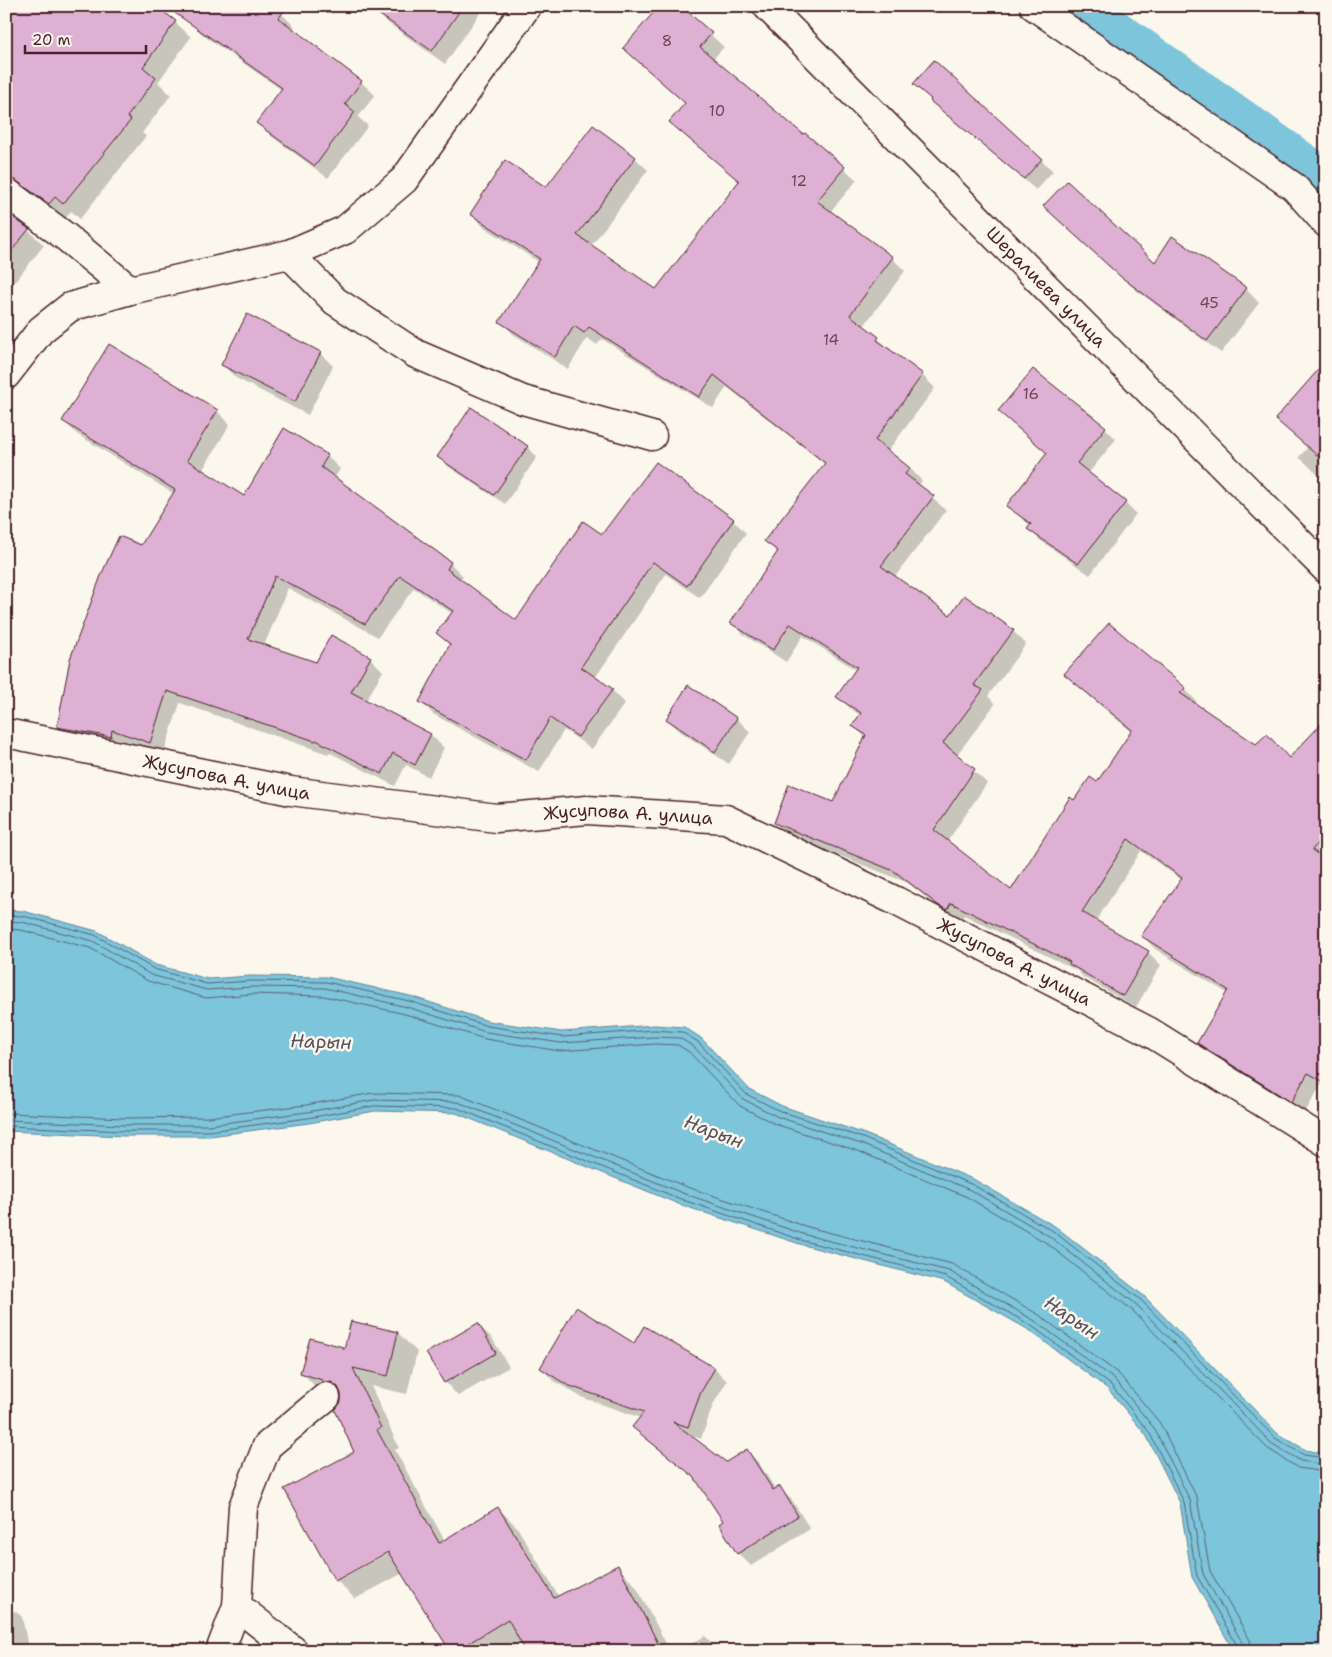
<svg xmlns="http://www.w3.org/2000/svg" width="1332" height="1657" font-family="'Shantell Sans',sans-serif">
	<rect width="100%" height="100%" fill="#fbf7ec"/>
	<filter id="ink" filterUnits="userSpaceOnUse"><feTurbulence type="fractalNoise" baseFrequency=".02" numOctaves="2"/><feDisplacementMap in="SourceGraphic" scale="10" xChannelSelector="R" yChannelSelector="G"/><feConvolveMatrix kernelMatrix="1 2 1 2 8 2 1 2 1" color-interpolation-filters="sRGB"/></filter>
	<g filter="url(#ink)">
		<path fill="#7bc5db" stroke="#678395" d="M6 910 23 911 97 931 156 965 208 979 250 976 327 977 410 996 488 1021 562 1032 655 1025 684 1027 701 1038 749 1089 782 1106 865 1134 975 1180 1056 1227 1144 1296 1278 1434 1306 1450 1326 1454V1651H1236L1232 1648 1192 1577 1180 1503 1146 1435 1108 1389 1029 1330 944 1282 803 1245 681 1205 456 1113 375 1111 309 1123 210 1136H124L6 1131Z"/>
		<path fill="#0003" fill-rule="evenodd" d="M377 6H485L445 64 388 23 374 10Z
			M679 6 724 47 713 59 804 136 805 134 857 180 830 212 892 258 905 271 863 327 922 375 935 388 888 451 910 468 922 481 918 486 946 510 894 578 950 617 1013 631 1026 644 988 696 995 704 956 756 987 783 947 842 1011 892 1074 801 1098 784 1132 732 1079 687 1066 674 1110 624 1185 689 1197 702 1194 704 1257 746 1289 759 1326 721V1087L1321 1085 1304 1114 1211 1056 1198 1043 1227 993 1155 949 1143 936 1182 880 1141 851 1096 921 1148 952 1161 965 1136 1007 1083 977 1078 971 964 915 960 921 952 918 908 883 788 835 775 822 834 803 866 738 854 726 860 715 851 709 838 696 856 670 803 636 786 662 744 635 732 622 778 553 766 541 825 464 727 387 713 408 602 339 597 345 587 338 568 369 513 334 501 321 539 262 484 227 471 214 635 158 648 170 591 246 657 291 740 182 671 122 686 104 624 48Z
			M282 14 295 27 293 31 361 82 375 95 358 117 368 126 328 178 271 136 258 122 282 90 204 36 190 22Z
			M175 22 191 37 158 82 171 95 142 133 146 136 80 219 71 211 65 219 6 205V161Z
			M934 62 1053 171 1036 190 944 112 915 84Z
			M6 211 7 214 28 230 44 245 6 293Z
			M1058 220 1155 264 1246 289 1259 303 1221 353 1136 290Z
			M320 353 333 366 308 415 236 378 222 364Z
			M1326 387V482L1299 457 1308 447 1276 419Z
			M471 409 527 447 537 457 505 504 449 467 439 457Z
			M217 411 230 424 202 471 245 497 327 456 340 469 334 479 450 563 463 576 460 580 516 622 603 536 656 464 733 520 746 533 700 598 666 574 595 678 612 690 625 703 592 749 564 730 539 772 433 714 420 701 450 646 438 633 453 614 414 588 378 637 288 588 264 646 317 664 370 658 383 671 366 701 431 735 444 748 429 777 406 765 395 786 329 752 328 754 180 703 163 755 125 742 124 749 71 740 58 727 142 547 174 494 77 434 64 421Z
			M999 411 1105 428 1116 439 1088 474 1125 503 1136 514 1090 575 1040 540 1029 529 1031 526 1008 506 1048 454Z
			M689 687 737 719 750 732 729 764 681 732 667 719Z
			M478 1325 492 1338 509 1367 458 1396 445 1382Z
			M398 1333 417 1352 407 1394 371 1386 399 1448 395 1450 445 1541 498 1508 517 1527 559 1597 617 1566 636 1586 670 1651H526L521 1641 506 1651H451L403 1573 355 1599 336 1580 355 1452 342 1399 321 1392 302 1373 345 1351ZM393 1548 394 1550 340 1579V1576Z
			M635 1345 715 1369 727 1381 713 1405 701 1439 688 1434 726 1464 746 1450 759 1463 776 1490 779 1488 792 1500 810 1529 751 1566 738 1553 725 1522 699 1481 646 1439 634 1427 641 1418 581 1397 554 1381 541 1368Z
			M16 1611 22 1617 29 1651H6V1613Z
			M705 1636 720 1651H679Z"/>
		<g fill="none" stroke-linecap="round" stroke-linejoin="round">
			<path stroke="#5e6171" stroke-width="1" d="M6 915 23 916 95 935 154 969 207 984 250 981 326 982 409 1001 487 1026 562 1037 655 1030 682 1032 698 1042 746 1094 780 1111 863 1138 973 1185 1053 1231 1141 1300 1275 1438 1304 1455 1326 1458
				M6 921 22 922 93 941 151 975 207 990 251 987 325 988 407 1007 486 1032 561 1043 655 1037 680 1038 694 1047 743 1099 778 1117 861 1144 970 1190 1049 1236 1137 1305 1271 1443 1301 1461 1326 1465
				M6 929 21 930 90 948 148 981 206 998 251 994 324 996 405 1014 485 1039 560 1051 655 1044 678 1045 689 1052 740 1106 775 1124 858 1151 967 1197 1045 1242 1132 1310 1267 1448 1298 1468 1326 1472
				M6 1113 125 1118 208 1117 306 1105 373 1093 459 1095 687 1187 808 1227 952 1264 1039 1315 1119 1374 1160 1423 1197 1498 1210 1571 1250 1640 1252 1651
				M6 1120 125 1125H209L307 1112 374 1100 458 1102 685 1194 806 1235 949 1271 1035 1321 1115 1380 1154 1428 1190 1500 1203 1574 1243 1644 1245 1651
				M6 1126 124 1131H209L308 1118 374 1106 457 1108 683 1200 804 1241 946 1277 1032 1326 1111 1385 1149 1432 1184 1502 1197 1576 1238 1647V1651"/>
			<path stroke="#7bc5db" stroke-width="42" d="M1080 6 1326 180"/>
		</g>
		<path fill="#deb0d3" stroke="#4a1f2b" d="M6 6H156L176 21 143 67 156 78 127 117 131 120 63 204 55 197 49 204 15 180 6 177Z
			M165 6H287L279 18 362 81 345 104 355 112 315 166 256 123 282 88Z
			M367 6H463L432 51Z
			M659 6H681L712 33 700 47 803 134 805 133 845 167 817 201 893 257 850 315 879 337 877 340 923 374 875 440 910 468 905 474 934 496 881 566 950 615 964 595 1014 630 974 685 983 690 943 743 975 769 934 830 1011 890 1070 797 1074 800 1090 777 1097 782 1132 730 1064 674 1109 623 1186 688 1180 693 1256 744 1267 734 1289 758 1326 719V832L1312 850 1326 860V1083L1308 1073 1291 1102 1197 1043 1228 990 1141 936 1182 878 1128 839 1082 912 1149 951 1123 996 1069 964 1070 962 951 903 947 910 938 905 894 871 774 823 789 784 833 802 866 735 852 726 861 713 836 697 857 667 790 624 773 650 730 623 778 551 764 541 825 463 714 375 699 397 589 327 584 333 574 326 555 357 499 322 540 259 470 214 505 160 546 187 593 125 636 157 577 235 656 289 739 181 669 122 685 103 623 48Z
			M934 60 1042 159 1024 179 930 101 931 99 913 84Z
			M1067 181 1155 262 1172 236 1247 288 1207 341 1121 277 1043 206Z
			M6 212 29 229 6 258Z
			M247 314 321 352 295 402 221 365Z
			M109 344 218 410 187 460 244 496 284 428 328 455 321 467 451 562 447 569 516 620 583 521 602 534 656 462 734 519 687 586 653 562 581 667 613 689 578 737 550 718 526 760 419 702 450 644 436 633 453 611 400 576 365 624 275 576 248 639 316 662 331 635 371 657 351 692 431 734 415 765 393 753 382 774 316 740 315 741 167 691 150 743 112 730 111 737 57 727 70 659 102 573 119 536 141 545 175 490 62 421Z
			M1326 361V463L1275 419Z
			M1033 369 1106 427 1077 463 1126 502 1078 564 1027 529 1031 524 1006 506 1047 453 998 411Z
			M471 407 528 446 494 495 437 457Z
			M688 685 737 718 715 752 666 719Z
			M576 1307 634 1343 644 1326 715 1368 701 1392 688 1427 673 1422 726 1462 747 1449 773 1490 780 1486 798 1516 737 1554 719 1524 723 1521 694 1477 632 1427 644 1412 567 1385 540 1368Z
			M351 1321 398 1332 388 1376 353 1368 381 1428 377 1430 439 1543 498 1507 554 1598 618 1565 662 1651H525L508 1619 456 1651H450L388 1552 335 1581 284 1489 354 1452 335 1410 341 1402V1394L338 1387 331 1382H323L322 1380 300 1373 310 1338 343 1347 344 1349Z
			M478 1323 496 1353 444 1383 426 1353Z"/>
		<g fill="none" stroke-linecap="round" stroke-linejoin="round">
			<defs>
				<g id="minor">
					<path d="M1034 6 1294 187 1326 223"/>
					<path d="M6 192 66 237 130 290"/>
					<path d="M289 254 335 301 416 354 523 400 652 436"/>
					<path d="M6 375 41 330 70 307 130 290 289 254 345 230 404 180 527 6"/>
					<path id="s1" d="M6 733 291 791 496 818 587 810 726 819 896 901 1148 1031 1326 1142"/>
					<path d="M237 1606 294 1651"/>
					<path d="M220 1651 237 1606 243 1507 267 1446 326 1397"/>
				</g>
				<g id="major">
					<path id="s2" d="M767 6 1326 569"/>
				</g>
			</defs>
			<use href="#minor" stroke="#4a1f2b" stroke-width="31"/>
			<use href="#major" stroke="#4a1f2b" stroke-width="31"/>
			<use href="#minor" stroke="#fbf7ec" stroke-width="28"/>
			<use href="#major" stroke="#fbf7ec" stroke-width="28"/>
		</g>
	</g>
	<g text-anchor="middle" stroke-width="5" stroke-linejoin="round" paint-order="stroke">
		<g font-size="15" fill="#6f4355">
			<text x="667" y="46">8</text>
			<text x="717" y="116">10</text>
			<text x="799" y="186">12</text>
			<text x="1209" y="308">45</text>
			<text x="831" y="345">14</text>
			<text x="1031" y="399">16</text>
		</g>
		<g font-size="18" fill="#4a1f2b" stroke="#fbf7ec">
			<text dy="6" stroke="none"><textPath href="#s2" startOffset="396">Шералиева улица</textPath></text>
			<text dy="6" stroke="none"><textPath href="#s1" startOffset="225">Жусупова А. улица</textPath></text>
			<text dy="6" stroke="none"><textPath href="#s1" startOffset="630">Жусупова А. улица</textPath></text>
			<text dy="6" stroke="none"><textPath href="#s1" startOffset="1050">Жусупова А. улица</textPath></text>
		</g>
		<g font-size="19" font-style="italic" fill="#595160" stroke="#fbf7ec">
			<text transform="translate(321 1041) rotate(2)" y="7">Нарын</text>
			<text transform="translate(714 1131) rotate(21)" y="7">Нарын</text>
			<text transform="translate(1072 1317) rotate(34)" y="7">Нарын</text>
		</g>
	</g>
	<rect width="1332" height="1657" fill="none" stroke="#fbf7ec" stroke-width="25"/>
	<rect x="12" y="12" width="1307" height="1632" fill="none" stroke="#4a1f2b" stroke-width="2" filter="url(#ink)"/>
	<path d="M25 45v8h121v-8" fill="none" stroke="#4a1f2b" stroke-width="2.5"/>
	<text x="32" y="45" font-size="15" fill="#4a1f2b" stroke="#fbf7ec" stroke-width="4" paint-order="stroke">20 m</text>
</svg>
